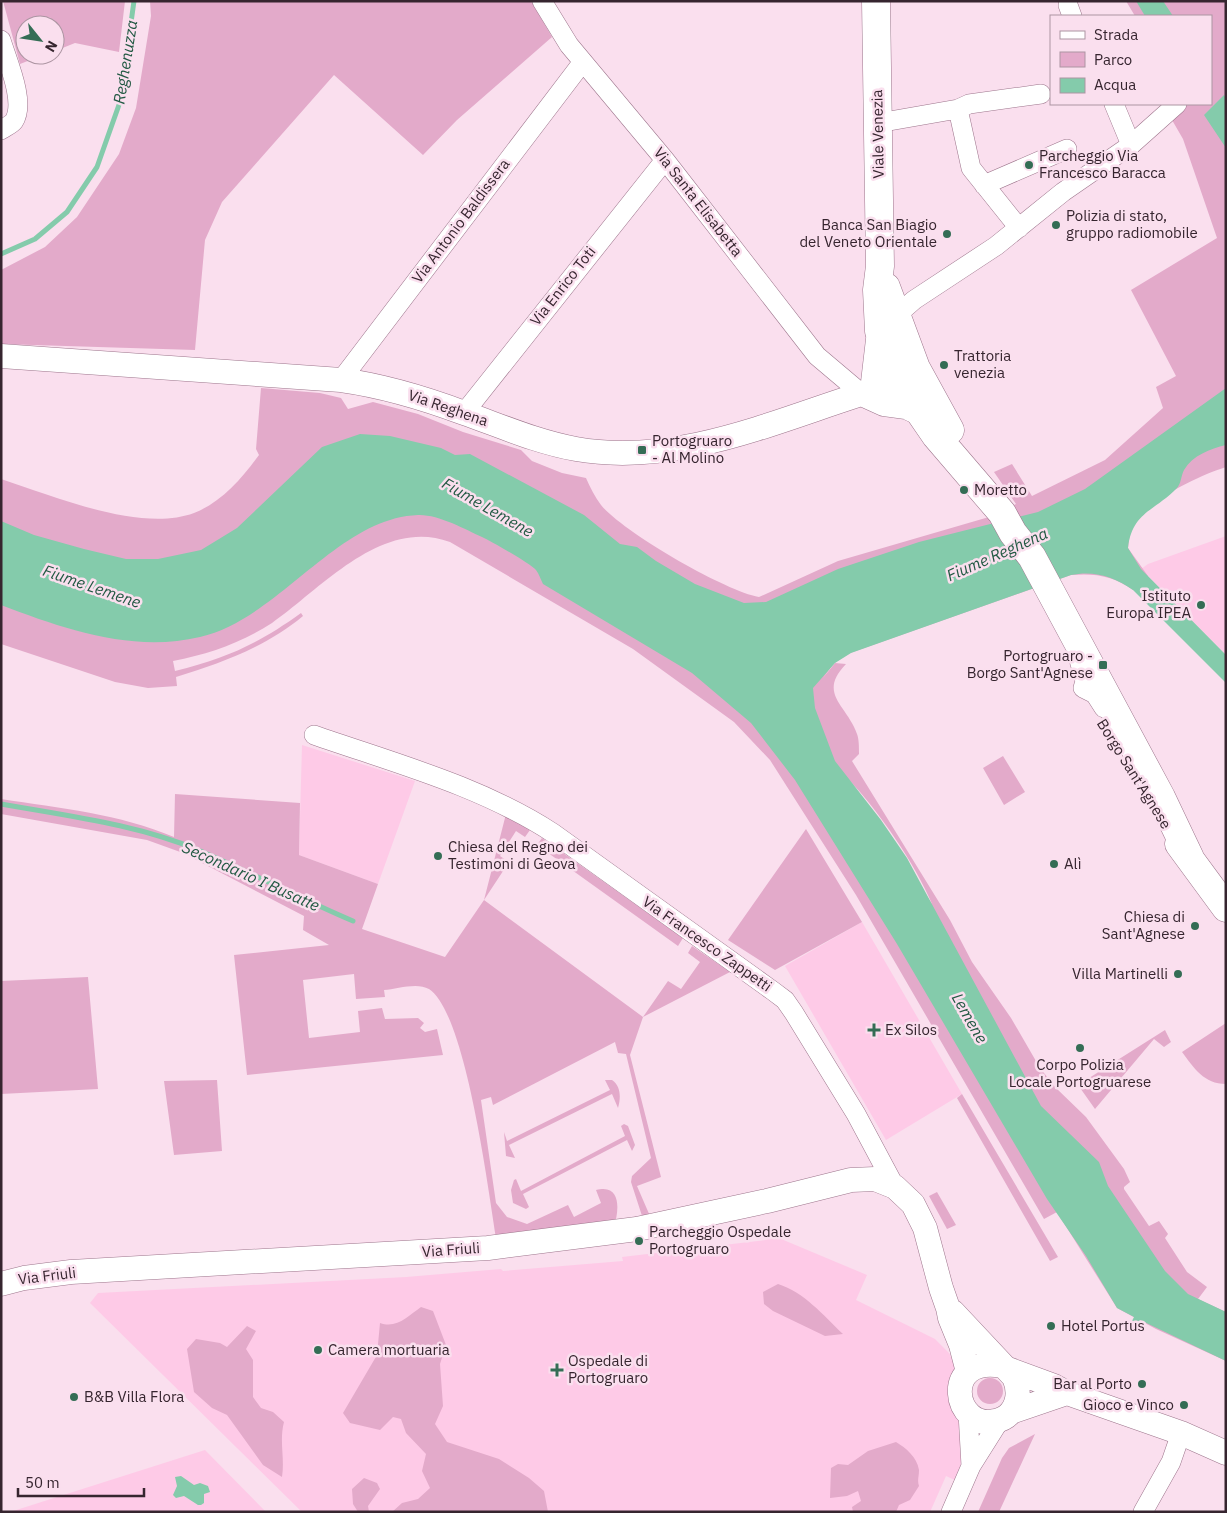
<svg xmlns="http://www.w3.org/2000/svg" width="1227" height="1513" font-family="'IBM Plex Sans',sans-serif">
	<rect width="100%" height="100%" fill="#fadfee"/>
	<path fill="#fecae7" d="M1226 536V655L1141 569 1148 564Z
		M302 745 415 781 378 884 299 855Z
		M862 922 962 1094 886 1140 785 966Z
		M774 1236 867 1275 856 1300 935 1339 949 1353 955 1364 954 1403 959 1425 962 1431 963 1453 957 1481 946 1476 930 1512H302L90 1303 98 1293 406 1277 501 1269 503 1271 623 1261 622 1257 766 1240Z
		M205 1450 266 1512H10Z"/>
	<path fill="#e3aaca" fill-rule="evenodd" d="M3 1H125L119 52 75 43 55 51V25H25V55H43L20 64Z
		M150 1H531L552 37 457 120 423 155 334 75 222 202 205 240 195 350 1 344V270L45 247 77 217 119 154 136 108 151 16Z
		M1126 1H1226V467C1198 476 1144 501 1132 529 1129 535 1129 542 1128 548L1148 576 1133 590C1113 576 1096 573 1071 575L850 653 834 663 823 678 835 663 846 664C817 694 847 705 857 734 859 739 859 747 859 754L852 761 950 920 972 962 1011 1018 1040 1068 1056 1088 1086 1117 1124 1169 1130 1182 1124 1187V1189L1149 1226 1159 1221 1168 1234 1165 1238 1187 1272 1207 1287 1198 1299 1226 1312V1361L1156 1329 1117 1308 1057 1212 1044 1219 856 895 770 760 734 722 633 649 450 542C382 517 322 588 272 623 241 643 209 654 173 661L175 671C227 658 258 644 301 613L303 616C266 647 221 663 176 677L177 686 148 688 115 682 1 644V479C53 496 141 533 194 513 222 502 242 478 259 455L256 449 261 388 320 393 341 398 348 409 373 402 418 414 463 432 521 450 532 461 562 473 586 478C590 487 595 497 601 505 623 532 725 591 759 597L838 561 989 517 1016 504 994 472 1012 464 1032 496 1105 460 1163 408 1156 387 1176 376 1131 290 1217 238 1183 139 1172 120 1179 104H1211V16H1135ZM849 780C878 810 916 865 932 904Z
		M1003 756 1025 792 1004 805 983 768Z
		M175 794 300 803 299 855 378 884 362 929 445 957 484 900 506 814 530 830 525 837 516 831 500 856 509 862 484 900 643 1017 668 981 681 989 700 962 688 953 692 946 730 972 643 1017 630 1055 661 1177 637 1186 653 1223 643 1219 631 1182 632 1176 651 1158 626 1054 618 1053 615 1042 493 1105 491 1097 481 1100 496 1203 507 1217 527 1224 568 1205 574 1217 601 1203 596 1190C622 1183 619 1211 614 1227L496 1237C488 1189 466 1013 429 989 417 982 397 989 384 990L385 997 356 999 354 974 303 980 309 1038 360 1032 358 1011 382 1008 385 1019 418 1018 424 1023 420 1028 425 1032 437 1029 443 1055 247 1075 234 955 329 945 303 930 304 916 183 853 147 840 1 814V799C60 808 120 814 174 837Z
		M806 829 862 922 775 970 728 940Z
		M542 838 683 938 678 946 537 845Z
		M88 977 98 1089 1 1094V981Z
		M1226 1023V1084C1204 1084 1194 1068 1182 1052Z
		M1165 1030 1171 1042 1164 1047 1154 1039 1095 1109 1078 1085Z
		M217 1080 222 1151 174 1155 164 1081Z
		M605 1080H612C621 1086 621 1098 618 1108L612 1094 509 1145 515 1158 506 1156 504 1132 507 1141 610 1090Z
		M962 1094 1058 1257 1050 1261 957 1098Z
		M624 1124 628 1126 635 1145 632 1151 627 1140 523 1194 529 1207 526 1209 513 1203 511 1190 514 1180 516 1179 521 1191 625 1136 621 1126Z
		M937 1192 956 1225 947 1229 929 1196Z
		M778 1284C804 1292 823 1315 843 1334L825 1336 773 1311 764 1304 763 1292Z
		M421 1307 433 1311 446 1345 440 1364 443 1406 435 1424 447 1442 499 1459 529 1478 544 1491 548 1512H392L402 1503 418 1499 430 1488 422 1471 426 1454 406 1433 401 1419 393 1417 380 1430 350 1423 343 1413 377 1355 380 1323C397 1329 408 1316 421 1307Z
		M247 1326 256 1331 246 1349 253 1360V1397L261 1408 273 1412 284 1422C279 1441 285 1458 282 1477L263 1465 227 1415 212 1408 194 1392 187 1349 196 1339 220 1343 227 1347Z
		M977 1391a13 13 0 1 1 26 0a13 13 0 1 1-26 0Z
		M1035 1434 999 1512H978L1002 1458 1009 1448Z
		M896 1442C906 1448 917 1457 919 1470 919 1477 917 1480 919 1486L910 1500 899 1505 896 1512H853L852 1507 861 1501 858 1491 847 1496 830 1498 831 1468 838 1464 848 1465 868 1451Z
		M364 1478 377 1483 380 1489 368 1506 369 1512H358L353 1504 352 1489Z"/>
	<path fill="#84cbab" d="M1136 1H1163L1173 16H1145Z
		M1224 95 1226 99V148L1204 115Z
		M1226 388V445C1210 449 1193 455 1184 470 1181 476 1181 484 1177 488 1155 511 1132 512 1128 548L1141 569 1226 655V683L1133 590C1115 577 1094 570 1071 575L851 653 835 663 813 688 815 708 835 761 881 820 907 858 1041 1106 1099 1162 1108 1186 1165 1271 1188 1294 1226 1312V1361L1140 1320 1138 1324 1132 1321 1134 1317 1117 1308 1086 1256 1047 1199 897 944 795 780 751 723 692 673 543 584C541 580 539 574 536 570 531 564 491 541 482 537 465 529 437 514 418 515 337 518 279 619 200 637 132 653 64 629 1 605V521L34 535 84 549 126 559H158L201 550 237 528 322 447 360 434 390 436 441 448 455 455 470 454 584 515 620 544 637 547 656 561 695 584 744 603 766 602 838 569 919 542 1038 512 1085 489Z
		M181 1476 194 1485 200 1483 208 1486 210 1492 204 1494V1503L201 1505H198L184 1496 176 1498 173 1495 177 1486 175 1477Z"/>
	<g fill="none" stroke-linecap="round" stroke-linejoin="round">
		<path stroke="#84cbab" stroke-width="5" d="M1 254 35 239 67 212 97 167 120 102 134 1
			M1 804C67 816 136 824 198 850 250 872 301 899 353 921"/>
		<defs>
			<path id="minor" d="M542 1 569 45 665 160 817 356 862 394
				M1068 5 1072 16
				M1 40C7 60 26 102 14 121 11 125 5 127 1 130
				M1114 104 1131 145
				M958 109 971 168 1019 228
				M878 123 958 109 969 104 1041 94
				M984 185 1067 149
				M889 322 914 300 996 246 1063 192 1131 145 1177 104
				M341 380 582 63
				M464 413 665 160
				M1079 660 1085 681 1083 688 1095 694 1104 708
				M314 735C394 763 481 786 553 833L773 991 785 1000 794 1013 856 1114 895 1187
				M968 1413 971 1466
				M951 1512 971 1466 1000 1420
				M1143 1512 1171 1462 1181 1433"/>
			<path id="tertiary" d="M1 356 341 380C384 386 424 398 464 413 501 426 537 442 576 449 683 468 787 415 887 386L901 385 917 393
				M872 391 879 331
				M862 394 884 404 906 407 919 413
				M1 1284 24 1278 71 1272 488 1248 637 1229 767 1201 851 1180 875 1179 895 1187 913 1204 925 1228 941 1288 948 1308 950 1318 961 1345 968 1372
				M953 1312 1014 1377C1019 1389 1020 1401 1011 1412 1007 1417 1001 1420 995 1421 954 1431 940 1355 1002 1366
				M1008 1369 1054 1386 1067 1393 1181 1433 1226 1453
				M1011 1412 1067 1393"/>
			<path id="secondary" d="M876 1 880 266 877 290 879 331 901 385 936 436 1002 513 1013 533 1032 557 1161 797 1190 858
				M886 287 916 368 950 430
				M1179 844 1226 908"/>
		</defs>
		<use href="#minor" stroke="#9d758c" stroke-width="20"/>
		<use href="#tertiary" stroke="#9d758c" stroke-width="25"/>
		<use href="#secondary" stroke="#9d758c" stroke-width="29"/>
		<use href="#minor" stroke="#fff" stroke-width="19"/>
		<use href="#tertiary" stroke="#fff" stroke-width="24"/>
		<use href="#secondary" stroke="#fff" stroke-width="28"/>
	</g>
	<g fill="#346d55" stroke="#fadfee" stroke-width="2">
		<circle cx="1029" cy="165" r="5"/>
		<circle cx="1056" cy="225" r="5"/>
		<circle cx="947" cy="234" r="5"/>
		<circle cx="944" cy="365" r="5"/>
		<rect x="637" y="445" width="10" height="10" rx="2.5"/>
		<circle cx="964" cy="490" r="5"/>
		<circle cx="1201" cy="605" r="5"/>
		<rect x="1098" y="660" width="10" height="10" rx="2.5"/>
		<circle cx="438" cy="856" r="5"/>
		<circle cx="1054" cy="864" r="5"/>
		<circle cx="1195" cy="926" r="5"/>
		<circle cx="1178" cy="974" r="5"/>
		<path d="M871.5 1022.5h5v5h5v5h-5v5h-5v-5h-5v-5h5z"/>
		<circle cx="1080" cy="1048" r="5"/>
		<circle cx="639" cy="1241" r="5"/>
		<circle cx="1051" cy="1326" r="5"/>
		<circle cx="318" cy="1350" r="5"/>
		<path d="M554.5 1362.5h5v5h5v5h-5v5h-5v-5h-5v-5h5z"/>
		<circle cx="1142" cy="1384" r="5"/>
		<circle cx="74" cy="1397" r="5"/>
		<circle cx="1184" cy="1405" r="5"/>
	</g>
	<g text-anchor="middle" stroke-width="5" stroke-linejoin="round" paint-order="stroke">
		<g font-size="15" fill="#36252f" stroke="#fadfee">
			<text transform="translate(878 134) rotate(-91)" y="5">Viale Venezia</text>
			<text transform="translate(698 202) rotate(52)" y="5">Via Santa Elisabetta</text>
			<text transform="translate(461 221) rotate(-53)" y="5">Via Antonio Baldissera</text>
			<text transform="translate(563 286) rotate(-52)" y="5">Via Enrico Toti</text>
			<text transform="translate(448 408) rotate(19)" y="5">Via Reghena</text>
			<text transform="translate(1134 774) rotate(58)" y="5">Borgo Sant'Agnese</text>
			<text transform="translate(707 944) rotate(35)" y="5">Via Francesco Zappetti</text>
			<text transform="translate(451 1250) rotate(-4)" y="5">Via Friuli</text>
			<text transform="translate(47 1276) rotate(-7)" y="5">Via Friuli</text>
		</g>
		<g font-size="15" fill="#36252f" stroke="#fadfee" text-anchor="start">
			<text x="1039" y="161">Parcheggio Via<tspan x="1039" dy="17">Francesco Baracca</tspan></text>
			<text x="1066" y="221">Polizia di stato,<tspan x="1066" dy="17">gruppo radiomobile</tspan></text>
			<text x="937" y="230" text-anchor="end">Banca San Biagio<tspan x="937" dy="17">del Veneto Orientale</tspan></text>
			<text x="954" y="361">Trattoria<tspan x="954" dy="17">venezia</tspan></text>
			<text x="652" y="446">Portogruaro<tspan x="652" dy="17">- Al Molino</tspan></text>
			<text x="974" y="495">Moretto</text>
			<text x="1191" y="601" text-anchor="end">Istituto<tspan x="1191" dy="17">Europa IPEA</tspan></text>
			<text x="1093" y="661" text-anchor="end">Portogruaro -<tspan x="1093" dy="17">Borgo Sant'Agnese</tspan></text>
			<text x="448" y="852">Chiesa del Regno dei<tspan x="448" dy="17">Testimoni di Geova</tspan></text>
			<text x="1064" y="869">Alì</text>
			<text x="1185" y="922" text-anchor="end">Chiesa di<tspan x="1185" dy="17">Sant'Agnese</tspan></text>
			<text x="1168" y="979" text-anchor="end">Villa Martinelli</text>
			<text x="885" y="1035">Ex Silos</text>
			<text x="1080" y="1070" text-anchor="middle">Corpo Polizia<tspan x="1080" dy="17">Locale Portogruarese</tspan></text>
			<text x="649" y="1237">Parcheggio Ospedale<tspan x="649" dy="17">Portogruaro</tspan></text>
			<text x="1061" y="1331">Hotel Portus</text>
			<text x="328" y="1355">Camera mortuaria</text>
			<text x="568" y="1366">Ospedale di<tspan x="568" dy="17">Portogruaro</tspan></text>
			<text x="1132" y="1389" text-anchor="end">Bar al Porto</text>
			<text x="84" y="1402">B&amp;B Villa Flora</text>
			<text x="1174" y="1410" text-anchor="end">Gioco e Vinco</text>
		</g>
		<g font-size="16" font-style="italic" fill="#225943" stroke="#fadfee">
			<text transform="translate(125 62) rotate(-81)" y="6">Reghenuzza</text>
			<text transform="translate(488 507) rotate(30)" y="6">Fiume Lemene</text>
			<text transform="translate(997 554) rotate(-24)" y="6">Fiume Reghena</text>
			<text transform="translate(92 586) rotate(19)" y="6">Fiume Lemene</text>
			<text transform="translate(251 876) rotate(24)" y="6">Secondario I Busatte</text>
			<text transform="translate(970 1018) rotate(60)" y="6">Lemene</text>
		</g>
	</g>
	<rect width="1227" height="1513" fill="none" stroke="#36252f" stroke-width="5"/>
	<rect x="1050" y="15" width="162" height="90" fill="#fadfee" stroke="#ac95a2"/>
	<rect x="1060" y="31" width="25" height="8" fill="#ffffff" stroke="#ac95a2"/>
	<text x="1094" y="40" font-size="15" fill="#36252f">Strada</text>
	<rect x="1060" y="52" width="25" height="15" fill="#e3aaca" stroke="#ac95a2"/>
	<text x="1094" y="65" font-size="15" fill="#36252f">Parco</text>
	<rect x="1060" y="78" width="25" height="15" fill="#84cbab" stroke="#ac95a2"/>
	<text x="1094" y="90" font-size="15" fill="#36252f">Acqua</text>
	<g transform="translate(40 40) rotate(120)"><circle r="24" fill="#fadfee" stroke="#ac95a2"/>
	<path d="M0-4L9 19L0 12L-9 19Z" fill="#346d55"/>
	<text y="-8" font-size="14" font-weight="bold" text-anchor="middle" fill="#36252f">N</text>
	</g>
	<path d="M18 1488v8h126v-8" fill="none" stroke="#36252f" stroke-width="2.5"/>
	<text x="25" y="1488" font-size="15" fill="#36252f" stroke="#fadfee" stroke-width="4" paint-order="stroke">50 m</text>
</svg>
